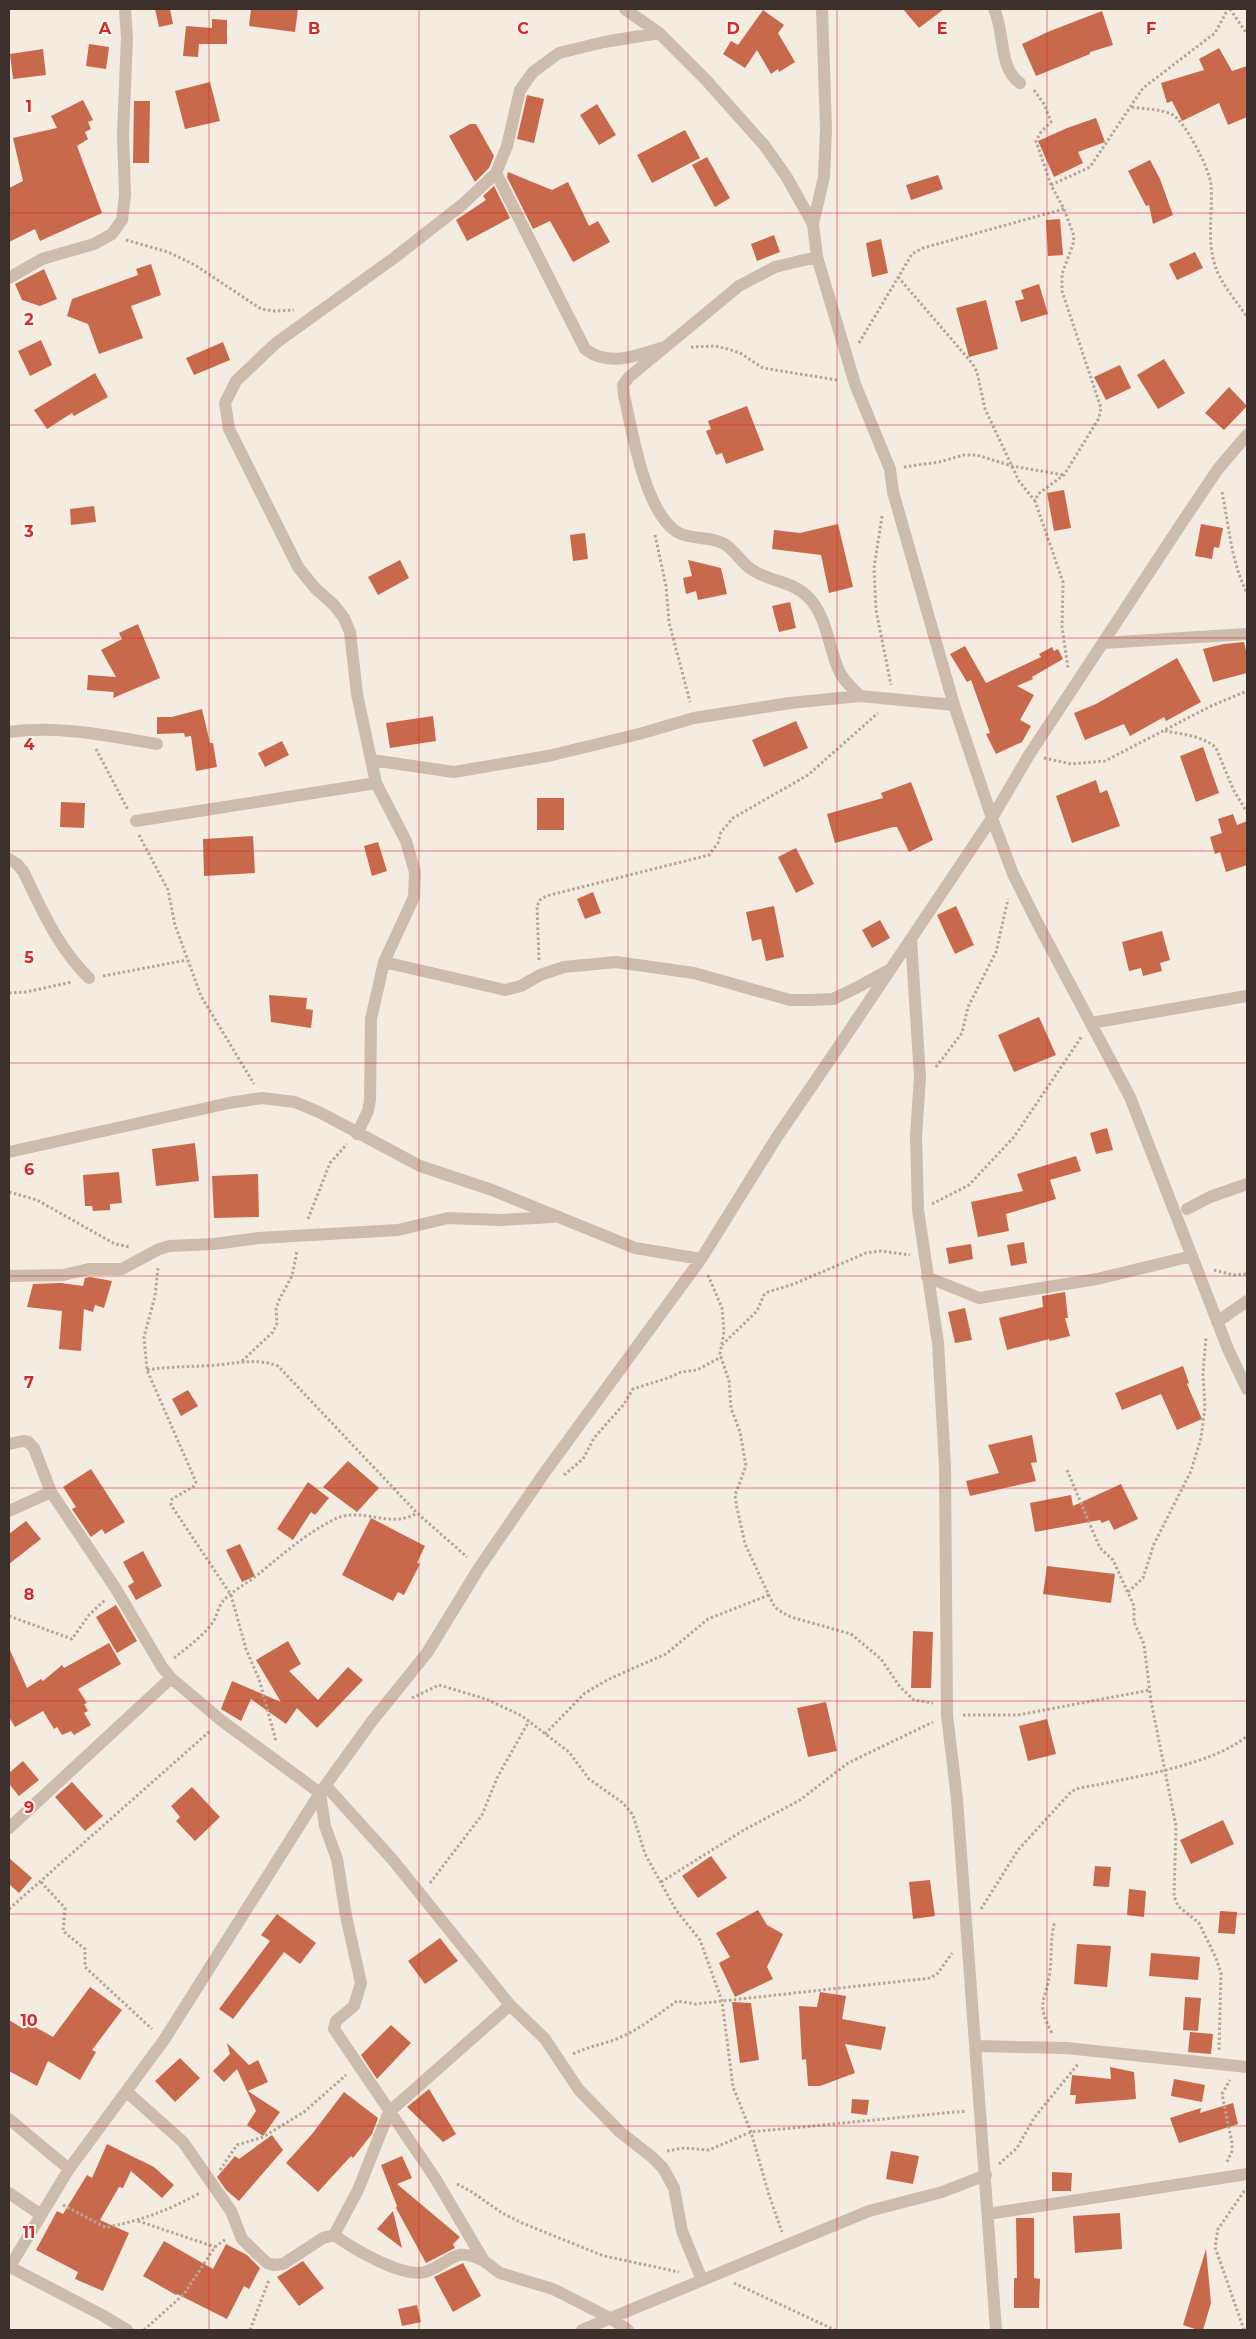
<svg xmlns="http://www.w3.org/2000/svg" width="1256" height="2339" font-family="Montserrat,sans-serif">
	<rect width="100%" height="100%" fill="#f4ebe1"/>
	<path fill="#c8694b" d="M155 9H170L173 24 159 27Z
		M251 9H298L295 32 249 26Z
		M903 9H944L919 28Z
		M763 10 784 25 778 33 795 62 779 72 778 69 771 74 757 50 745 68 723 54 731 41 738 45Z
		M1102 11 1113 45 1090 52V54L1036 76 1022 44 1050 31Z
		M212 19 227 20V44H199L198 57 183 56 186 26 212 28Z
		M89 44 109 47 106 69 86 66Z
		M1219 48 1232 71 1247 66V117L1228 125 1219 103 1182 121 1172 101 1167 103 1161 83 1204 70 1199 59Z
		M43 49 46 75 13 79 10 54Z
		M210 82 220 121 185 129 175 91Z
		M527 95 544 99 534 143 517 139Z
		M83 100 93 120 88 122 91 129 85 132 88 139 77 146 102 213 40 241 35 229 9 242V188L23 181 13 138 57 128 51 116Z
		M134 101H150L149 163H133Z
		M597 104 616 135 599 145 580 115Z
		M1096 118 1105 142 1078 152 1083 163 1054 177 1038 141 1067 128Z
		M470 124H476L494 156 489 168 475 182 449 136Z
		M685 130 700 158 652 183 637 155Z
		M707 157 730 198 715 207 692 165Z
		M1150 160 1160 179 1173 215 1153 224 1149 205 1146 206 1128 171Z
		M508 172 552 190 568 182 589 226 598 221 610 242 573 262 550 221 533 229 507 177Z
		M938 175 943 189 911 200 906 185Z
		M494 186 510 218 467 241 456 220 486 200 483 196Z
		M1060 219 1063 255 1048 256 1046 220Z
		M774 235 780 252 757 261 751 244Z
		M881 239 888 273 872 277 866 243Z
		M1195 252 1203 268 1177 280 1169 264Z
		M151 264 161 295 131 306 143 338 99 354 88 324 67 316 72 299 138 275 136 269Z
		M44 269 57 299 40 306 22 300 15 284Z
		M1039 284 1048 314 1021 322 1015 301 1024 299 1021 290Z
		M986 300 998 349 969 357 956 308Z
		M41 340 52 365 30 376 18 351Z
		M223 342 230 360 194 375 186 358Z
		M1164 359 1185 393 1158 409 1137 375Z
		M1120 365 1131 388 1106 400 1094 377Z
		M95 373 108 397 74 416 72 413 47 429 34 410Z
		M1229 387 1247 406 1224 430 1205 413Z
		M747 406 764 450 726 464 722 453 716 455 706 431 711 429 708 421Z
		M1064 490 1071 528 1054 531 1047 493Z
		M94 506 96 522 71 525 70 509Z
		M838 524 853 587 829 593 821 555 772 549 774 530 800 533Z
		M1201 524 1223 528 1219 548 1214 547 1212 559 1195 556Z
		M585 533 588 559 573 561 570 535Z
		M400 560 409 578 378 595 368 577Z
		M688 560 721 568 727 594 698 600 696 591 686 594 683 578 692 576Z
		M790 602 796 628 779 632 772 606Z
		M138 624 160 678 113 698 114 692 87 690 88 675 116 677 101 650 122 639 119 633Z
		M1244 642 1247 655V673L1213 682 1203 649 1224 644Z
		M965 646 986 683 1041 657 1039 654 1052 647 1054 651 1058 649 1063 659 1032 677 1033 679 1017 686 1034 695 1020 720 1031 726 1022 742 996 754 986 734 990 733 971 680 967 682 950 654Z
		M1177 658 1201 702 1166 721 1164 717 1130 736 1124 724 1085 740 1074 713 1096 704Z
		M202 709 210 743H213L217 767 196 771 191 736 185 737 184 733 157 734V717H172Z
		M433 716 436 741 390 748 386 723Z
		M796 721 808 748 764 767 752 740Z
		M282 741 289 755 265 767 258 753Z
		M1203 747 1219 793 1196 802 1180 756Z
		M1096 780 1100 793 1107 790 1120 826 1072 843 1056 796Z
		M911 782 933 840 909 852 897 827H893L835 843 827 814 883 798 881 793Z
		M537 798H564V830H537Z
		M61 802 85 803 84 828 60 827Z
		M1233 814 1237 825 1247 821V865L1226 872 1220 852 1215 854 1210 837 1222 833 1218 819Z
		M253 836 255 873 204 876 203 839Z
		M378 842 387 871 372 876 364 846Z
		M796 848 814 884 796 893 778 857Z
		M593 892 601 913 585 919 577 899Z
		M774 906 784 957 766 961 761 939 752 941 746 912Z
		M956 906 974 945 955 954 937 915Z
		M880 920 890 938 872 948 862 930Z
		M1162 931 1170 960 1160 963 1162 971 1143 976 1141 968 1129 971 1122 942Z
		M269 995 307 998 306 1009 313 1010 311 1028 271 1022Z
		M1039 1017 1056 1055 1014 1072 998 1035Z
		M1107 1128 1113 1150 1096 1154 1090 1133Z
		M195 1143 199 1181 156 1186 152 1149Z
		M1076 1156 1081 1171 1050 1180 1056 1199 1006 1214 1009 1231 978 1237 971 1202 1023 1191 1017 1174Z
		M119 1172 122 1203 110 1204V1210L93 1211 92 1206H85L83 1175Z
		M258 1174 259 1217 214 1218 212 1176Z
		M1024 1242 1027 1263 1011 1266 1007 1245Z
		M971 1244 973 1259 949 1264 946 1248Z
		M90 1277 112 1281 104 1308 95 1305 93 1312 84 1309 81 1351 59 1349 62 1311 27 1307 33 1284 61 1283 83 1286 85 1278Z
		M1065 1292 1068 1318H1065L1070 1336 1050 1341 1049 1339 1007 1350 999 1318 1043 1307 1042 1296Z
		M965 1308 972 1340 955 1343 948 1312Z
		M1183 1366 1189 1383 1187 1384 1202 1419 1177 1430 1161 1394 1122 1410 1115 1393Z
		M188 1390 198 1406 181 1416 172 1399Z
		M1032 1435 1037 1462 1031 1463 1036 1481 970 1496 966 1481 999 1473 988 1445Z
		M348 1461 379 1488 357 1512 323 1487Z
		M91 1469 125 1522 105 1534 102 1529 91 1537 72 1509 76 1507 63 1487Z
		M308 1482 329 1498 315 1515 311 1512 293 1540 277 1529Z
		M1121 1484 1138 1519 1114 1530 1109 1520 1102 1523 1100 1520 1035 1532 1030 1503 1071 1495 1073 1506Z
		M371 1518 425 1546 417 1563 420 1564 404 1595 398 1592 393 1601 342 1575Z
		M26 1521 41 1539 9 1564V1534Z
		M240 1544 255 1576 242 1582 226 1550Z
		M143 1551 162 1586 136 1600 128 1586 134 1582 123 1562Z
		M1047 1566 1115 1574 1111 1603 1043 1594Z
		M116 1605 137 1641 117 1653 96 1617Z
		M913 1631 933 1632 931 1688H911Z
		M288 1641 301 1664 289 1671 318 1700 348 1667 363 1680 317 1728 297 1708 286 1724 251 1699 241 1721 221 1709 232 1681 281 1702 256 1660Z
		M109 1643 121 1664 78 1689 87 1703 84 1704 88 1711 84 1713 91 1725 74 1735 71 1731 62 1735 57 1727 54 1729 43 1711 15 1727 9 1717V1648L27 1688 41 1679 43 1681 62 1665 64 1668Z
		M826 1702 837 1751 808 1757 797 1708Z
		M1047 1719 1056 1754 1028 1761 1019 1726Z
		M23 1761 39 1780 19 1796 9 1784V1773Z
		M72 1782 103 1816 85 1831 55 1797Z
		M192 1787 220 1817 195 1841 176 1821 180 1817 171 1806Z
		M1223 1820 1234 1844 1191 1864 1180 1840Z
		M711 1856 727 1878 698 1898 682 1876Z
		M9 1858 32 1878 19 1893 9 1884Z
		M1095 1866 1111 1867 1109 1887 1093 1886Z
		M930 1880 935 1916 913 1919 909 1882Z
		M1129 1889 1146 1891 1144 1917 1127 1915Z
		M758 1910 767 1925 783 1934 767 1967 773 1979 735 1997 719 1963 730 1957 716 1933Z
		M1220 1911 1237 1912 1235 1934 1218 1933Z
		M277 1914 316 1943 300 1964 284 1952 233 2019 219 2009 270 1941 261 1935Z
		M440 1938 458 1961 425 1984 408 1961Z
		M1077 1944 1111 1946 1107 1987 1074 1984Z
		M1151 1953 1200 1957 1198 1980 1149 1976Z
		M90 1987 122 2010 92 2050 96 2052 80 2080 48 2061 37 2086 9 2071V2020L24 2029 28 2023 53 2037Z
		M820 1992 846 1996 842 2019 886 2027 881 2050 845 2044 855 2073 820 2086H808L806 2059 802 2060 799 2006 817 2007Z
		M1185 1997 1201 1998 1198 2031 1183 2030Z
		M732 2002 751 2003 759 2060 740 2063Z
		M391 2025 411 2043 377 2079 361 2055Z
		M1190 2032 1213 2034 1211 2054 1188 2052Z
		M227 2043 249 2065 258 2060 268 2082 248 2091 280 2112 263 2136 247 2125 256 2111 237 2069 224 2082 213 2071 230 2054Z
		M180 2058 200 2078 175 2102 155 2081Z
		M1110 2067 1134 2072 1136 2099 1075 2104 1076 2095H1070L1072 2075 1111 2079Z
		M1174 2079 1205 2085 1202 2102 1171 2096Z
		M429 2089 456 2134 443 2142 407 2107Z
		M344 2092 378 2118 372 2134 353 2158 351 2156 318 2192 286 2163 312 2134Z
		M852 2099 869 2100 867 2115 851 2113Z
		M1233 2103 1238 2124 1179 2143 1170 2118 1201 2108 1200 2113Z
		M272 2135 283 2150 239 2201 226 2190 217 2177 235 2156 239 2159Z
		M107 2144 154 2167 174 2185 162 2198 131 2171 123 2188 119 2187 100 2220 129 2233 103 2291 75 2279 78 2272 36 2250 57 2211 63 2214 87 2175 92 2178Z
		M891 2151 919 2156 913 2184 886 2179Z
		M402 2156 412 2178 397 2184 460 2237 453 2244 455 2248 426 2263 396 2208 397 2206 381 2165Z
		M1052 2172 1072 2173 1071 2191H1052Z
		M393 2211 402 2248 377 2229Z
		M1120 2213 1122 2249 1075 2253 1073 2216Z
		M1016 2218H1034V2278L1040 2279 1039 2308H1014V2278H1017Z
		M164 2241 213 2269 226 2244 247 2255 260 2268 249 2289 244 2286 227 2319 177 2294 176 2295 143 2276Z
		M1206 2249 1211 2303 1203 2330H1198L1183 2325Z
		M303 2261 324 2288 299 2306 277 2277Z
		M463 2263 481 2296 453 2312 434 2277Z
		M417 2305 421 2322 402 2326 398 2309Z"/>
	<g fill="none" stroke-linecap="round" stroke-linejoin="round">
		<path stroke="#b9a596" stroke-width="3" stroke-dasharray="2.5 2.5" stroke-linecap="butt" d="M1230 9 1247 34
			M1034 90 1044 104 1051 122 1041 132 1036 141 1051 185 1064 209 1074 236 1073 244 1062 274V291L1101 408 1099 418 1064 475 1038 494 1035 501 1063 582 1062 627 1068 668
			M1132 107C1144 109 1162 109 1173 115 1186 123 1210 170 1211 185 1213 210 1207 237 1214 262 1219 282 1236 300 1247 317
			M1051 185 1090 167 1143 88 1215 33 1228 9
			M126 240 168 252 195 265 261 309 274 311 294 310
			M898 277 972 363 977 372 985 409 1019 481 1035 501
			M859 343 912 254 923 248 1064 209
			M691 347 715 346 728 349 740 353 763 368 837 380
			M904 467 939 462 964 455H977L1012 466 1064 475
			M1222 492C1229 526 1231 561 1247 593
			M882 516 874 568 876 610 891 685
			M655 535 666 586 669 622 690 702
			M1165 731C1181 734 1204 736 1216 748L1234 791 1247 812
			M96 749 128 810
			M1044 758 1071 764 1105 761 1211 706 1247 691
			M139 835 168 890 175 925 201 996 254 1084
			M539 960 537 906 540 900 546 896 709 855 718 843 721 832 733 818 808 775 878 713
			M103 976 187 960
			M9 993 26 992 72 982
			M936 1067 962 1033 968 1007 996 952 1008 899
			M9 1192 37 1200 115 1244 130 1247
			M932 1204 969 1185 1014 1137 1082 1036
			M308 1219 330 1163 347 1144
			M158 1268 155 1296 144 1337 147 1370 196 1482 193 1487 172 1499 171 1505 231 1595 246 1649 259 1679 276 1741
			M1214 1270 1233 1275 1247 1274
			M708 1275 722 1308 724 1332 720 1354 729 1381 731 1408 740 1432 746 1466 735 1495 737 1508 745 1544 773 1604 778 1610 791 1617 851 1634 881 1659 900 1687 914 1700 933 1703
			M722 1345 757 1311 764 1295 768 1292 794 1284 866 1253 881 1251 910 1255
			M242 1361 273 1332 277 1323 276 1309 279 1300 292 1276 297 1251
			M147 1370C171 1366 193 1367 217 1365 239 1363 256 1358 278 1366L417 1513 467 1557
			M1067 1470 1100 1548 1113 1560 1134 1606V1622L1144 1644 1151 1701 1176 1826 1174 1896 1178 1906 1199 1923 1216 1958 1221 1973 1219 2050
			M564 1475 583 1459 594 1438 624 1404 633 1389 668 1378 681 1372 697 1370 721 1357
			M1128 1592 1143 1578 1154 1544 1191 1471 1201 1438 1205 1407 1203 1374 1206 1337
			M9 1616 72 1639 89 1615 106 1599
			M174 1658C188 1647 203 1636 213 1622 217 1616 218 1607 223 1601 232 1591 246 1584 256 1576 281 1556 305 1534 333 1520 361 1505 390 1530 417 1513
			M412 1698 439 1685 486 1699 522 1716 569 1752 589 1779 623 1803 633 1815 645 1854 676 1910 700 1940 722 2001 733 2087 751 2132 769 2195 782 2232
			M963 1715H1018L1150 1690
			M545 1734 585 1693 609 1679 666 1654 708 1619 769 1595
			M41 1882 65 1908 63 1931 85 1949V1967L152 2029
			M661 1882 744 1830 800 1800 848 1763 933 1722
			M430 1883 482 1815 497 1778 529 1721
			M9 1909 210 1731
			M981 1909 1018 1850 1070 1793 1076 1789C1123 1779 1212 1766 1247 1736
			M1052 2033C1035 2002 1046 2001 1050 1972 1052 1954 1050 1938 1055 1921
			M573 2054C587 2047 600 2045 614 2040 638 2031 657 2015 677 2001L696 2004 722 2001 931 1978 938 1973 952 1953
			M667 2151 684 2148 709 2150 751 2132 966 2111
			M1227 2162 1232 2151V2143L1222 2094 1230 2080
			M999 2164 1017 2148 1034 2118 1078 2064
			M220 2170 237 2145 263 2137 304 2112 346 2075
			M457 2184 472 2192 502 2213 522 2223 604 2256 679 2272
			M63 2205 105 2227H108C146 2219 166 2211 200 2193
			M138 2221 215 2247
			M734 2283 835 2330
			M144 2330 184 2294 215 2247 226 2239
			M250 2330 269 2280
			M1244 2330 1215 2247 1218 2229 1245 2190"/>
		<path stroke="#cdbbac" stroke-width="12" d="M625 9 659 33 706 80 764 145 786 176 813 224 817 257 855 384 890 469 893 492 954 705 992 818 1013 874 1037 922 1130 1097 1228 1349 1247 1389
			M994 9C1005 31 998 68 1020 83
			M496 173 585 349C608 367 636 356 661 348
			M813 224 824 177 826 129 822 9
			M817 257 775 267 739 286 629 377 623 385 624 395C632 430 645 515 679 533 693 540 713 536 726 545 737 553 743 565 754 571 772 582 794 582 808 597 828 617 828 648 840 673 845 682 853 689 860 696
			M9 278 42 259 94 244 112 234 122 220 125 195 123 134 127 38 125 9
			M1103 643 1247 634
			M9 732C58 725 108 736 157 744
			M372 760 454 772 548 756 639 734 694 718 790 703 860 696 954 705
			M136 821 376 783
			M9 859 17 864 23 871C42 910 58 948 89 978
			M911 939 920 1077 916 1136 918 1210 938 1343 945 1466 947 1715 957 1799 996 2330
			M384 962 505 990 521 986 540 975 564 967 616 962 694 973 790 1000H811L833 999 856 988 887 971
			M1091 1023 1247 996
			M357 1134 368 1111 370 1100 371 1019 384 962 414 897 415 872 406 841 376 783 357 694 350 632 344 618 334 605 315 588 298 567 229 429 225 403 236 381 276 343 394 258 463 204 496 173 507 146 520 90 533 72 559 53 604 42 659 33
			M9 1152 229 1103 262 1098 295 1102 321 1113 420 1166 492 1190 635 1248 701 1259
			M1187 1209 1210 1197 1247 1184
			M9 1276 63 1275 89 1269H122L159 1249 170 1246 214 1244 259 1238 398 1230 448 1218 499 1220 553 1217
			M927 1277 979 1298 1097 1279 1192 1256
			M1217 1322 1247 1301
			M9 1444 23 1441 28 1442 34 1448 51 1492 116 1589 162 1667 171 1678 222 1721 320 1793 325 1826 337 1859 346 1916 361 1983 354 2006 336 2021 334 2029 435 2178 484 2261 500 2273 553 2289 610 2318 628 2330
			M9 1511 51 1492
			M326 1786 392 1859 510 2005 545 2039 579 2090 620 2132 652 2157 663 2168 674 2188 682 2231 702 2280
			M9 1828 171 1678
			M976 2046 1066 2048 1247 2067
			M127 2092 183 2142 231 2211 242 2239 267 2263 274 2265 283 2264 323 2238 334 2235C352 2248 402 2278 425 2272 453 2263 452 2245 484 2261
			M9 2119 69 2169
			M9 2193 41 2215
			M988 2214 1247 2174
			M334 2235 358 2190 389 2112 510 2005
			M10 2267 102 2315 127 2330
			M9 2268 69 2169 164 2040 320 1793 372 1721 427 1653 479 1568 545 1472 701 1259 777 1137 831 1058 992 818 1029 755 1183 521 1218 469 1247 435
			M582 2330 869 2211 942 2192 986 2175"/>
	</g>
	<path fill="none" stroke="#d62828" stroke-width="1" stroke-opacity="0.55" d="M209 9V2330M419 9V2330M628 9V2330M837 9V2330M1047 9V2330M9 213H1247M9 425H1247M9 638H1247M9 851H1247M9 1063H1247M9 1276H1247M9 1488H1247M9 1701H1247M9 1914H1247M9 2126H1247"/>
	<g font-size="16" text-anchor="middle" font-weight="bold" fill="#d62828" stroke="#fbf5ee" stroke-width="4" stroke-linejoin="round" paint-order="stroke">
		<text x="105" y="34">A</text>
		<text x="314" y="34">B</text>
		<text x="523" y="34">C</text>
		<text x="733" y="34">D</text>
		<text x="942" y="34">E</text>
		<text x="1151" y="34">F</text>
		<text x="29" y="112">1</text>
		<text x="29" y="325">2</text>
		<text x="29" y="537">3</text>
		<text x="29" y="750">4</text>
		<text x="29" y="963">5</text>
		<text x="29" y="1175">6</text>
		<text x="29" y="1388">7</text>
		<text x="29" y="1600">8</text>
		<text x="29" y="1813">9</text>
		<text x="29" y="2026">10</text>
		<text x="29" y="2238">11</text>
	</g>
	<rect width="1256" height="2339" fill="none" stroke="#3b302b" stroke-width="20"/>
</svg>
